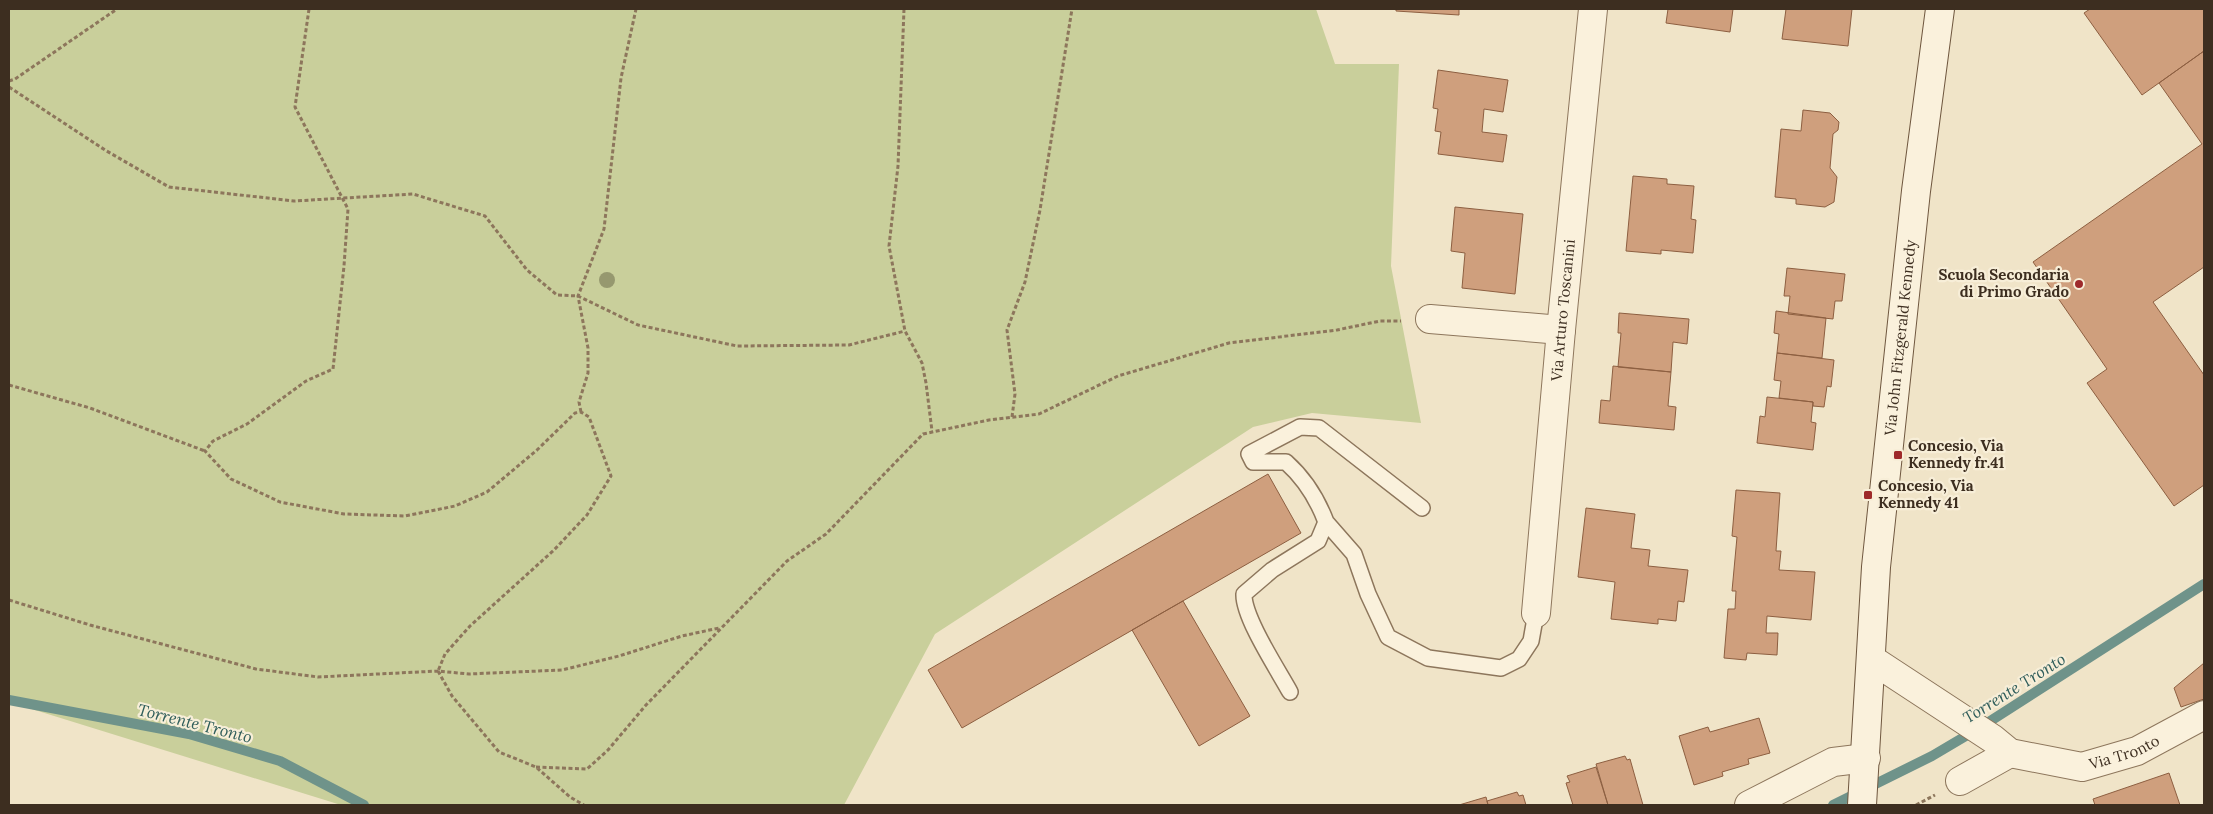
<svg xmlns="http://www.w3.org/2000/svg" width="2213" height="814" font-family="Lora,serif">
	<rect width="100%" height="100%" fill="#f0e4c8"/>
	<path fill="#c9cf9b" d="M9 9H1316L1335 64H1399L1391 266 1421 423 1312 413 1253 427 935 634 844 805H341L9 702Z"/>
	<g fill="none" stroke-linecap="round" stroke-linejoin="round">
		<path stroke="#6f938a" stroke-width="10" d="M9 700 189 734 280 761 364 805
			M1833 805 1932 756 1981 727 2204 584"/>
	</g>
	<path fill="#cf9f7d" stroke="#8d5f41" d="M1396 9H1459V15L1396 11Z
		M1668 9H1733L1730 32 1666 23Z
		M1786 9H1852L1848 46 1782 39Z
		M2090 9H2204V51L2142 95 2084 13Z
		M2204 51V267L2153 302 2204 375V485L2174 506 2087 383 2107 369 2033 262 2202 144 2159 83Z
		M1438 70 1508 80 1503 112 1484 109 1482 132 1507 135 1503 162 1438 154 1441 132 1435 131 1438 109 1433 108Z
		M1803 110 1830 113 1839 122 1838 130 1833 134 1830 168 1837 177 1834 202 1825 207 1796 204V199L1775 197 1781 129 1801 131Z
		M1633 176 1667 179V184L1694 186 1691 219 1696 220 1693 253 1661 250V254L1626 251Z
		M1455 207 1523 214 1515 294 1462 288 1465 253 1451 251Z
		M1787 268 1845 274 1842 301H1835L1833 319 1788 314 1790 296H1784Z
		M1776 311 1826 318 1822 358 1777 353 1779 334 1774 333Z
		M1619 313 1689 319 1687 344 1673 342 1671 372 1618 367 1621 333H1618Z
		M1777 353 1834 360 1831 387 1827 386 1824 407 1813 406V402L1779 398 1781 381 1774 380Z
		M1613 366 1671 372 1668 406 1676 407 1674 430 1599 423 1601 400 1610 401Z
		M1767 397 1813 402 1811 422 1816 423 1813 450 1757 443 1760 416 1765 417Z
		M1268 474 1301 533 962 728 928 670Z
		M1736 490 1780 493 1776 551H1781L1779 570 1815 572 1811 620 1767 616 1766 633H1778L1777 655 1747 653 1746 660 1724 658 1728 609H1735L1736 591H1732L1737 537 1732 536Z
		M1586 508 1635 514 1631 548 1650 550 1648 566 1688 570 1684 602 1678 601 1676 621 1658 619V624L1611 619 1615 582 1578 577Z
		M1183 601 1250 716 1199 746 1132 630Z
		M2204 663V699L2181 707 2174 688Z
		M1759 718 1770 753 1748 759 1749 764 1722 772 1723 776 1694 785 1679 736 1708 727 1710 732Z
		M1625 756 1627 760 1630 759 1643 805H1608L1596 764Z
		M1596 767 1608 805H1573L1566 783 1570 782 1567 776Z
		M2169 773 2180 805H2095L2093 799Z
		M1517 792 1519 796 1523 795 1526 805H1488L1487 801Z
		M1486 797 1488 805H1459Z"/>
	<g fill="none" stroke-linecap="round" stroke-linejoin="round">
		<defs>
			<path id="lane" d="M1326 522 1354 554 1368 594 1388 637 1428 658 1501 668 1519 659 1531 641 1536 613
				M1290 692C1278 670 1243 617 1244 594L1272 570 1318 541 1326 522C1317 498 1305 479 1286 462H1253L1249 454 1300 427 1319 428 1422 508"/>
			<g id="street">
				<path d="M1430 319 1561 330"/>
				<path id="s1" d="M1536 613 1561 330 1593 9"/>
				<path id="s2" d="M1871 659 1993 739 2010 753 2082 767 2137 751 2204 715"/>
				<path d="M1960 781 2010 753"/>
				<path d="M1749 805 1833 762 1866 758"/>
			</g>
			<g id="secondary">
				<path id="s3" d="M1862 805 1876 567 1916 191 1940 9"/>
			</g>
		</defs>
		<use href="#lane" stroke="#8d765c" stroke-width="18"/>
		<use href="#street" stroke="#8d765c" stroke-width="30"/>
		<use href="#secondary" stroke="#6f573f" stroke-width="30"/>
		<path stroke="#8d765c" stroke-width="3" stroke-dasharray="4 2.5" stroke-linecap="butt" d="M309 9 295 107 348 209 344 266 333 369 306 381 247 424 213 441 205 451 231 479 280 502 344 514 405 516 455 506 487 492 537 450 575 413 581 412 589 417 611 476 587 515 554 550 470 626 445 654 438 671
			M904 9 898 166 889 246 905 331 922 363 926 383 932 431
			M9 81 15 79 117 9
			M9 87 105 150 169 187 294 201 413 194 485 216 527 270 557 295 578 296 638 325 737 346 849 345 905 331
			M9 385 90 408 205 451
			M581 412 579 402 588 373V348L578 296 604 229 621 78 636 9
			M1012 417 1015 394 1007 330 1025 282 1040 210 1072 9
			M9 600 90 625 256 669 318 677 438 671 469 674 562 670 619 656 682 636 719 628
			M438 671 452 696 499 752 536 767 570 797 584 805
			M536 767 587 769 608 750 646 705 787 561 826 534 923 434 989 420 1039 414 1118 376 1229 343 1337 330 1380 321H1401
			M1916 805 1935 795"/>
		<use href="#lane" stroke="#faf1dc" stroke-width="15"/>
		<use href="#street" stroke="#faf1dc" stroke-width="28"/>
		<use href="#secondary" stroke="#faf1dc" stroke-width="28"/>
	</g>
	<circle fill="#96986f" cx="607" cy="280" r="8"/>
	<g fill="#9e2a2b" stroke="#f7eed8" stroke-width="2">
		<circle cx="2079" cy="284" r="5"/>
		<rect x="1893" y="450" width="10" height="10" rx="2.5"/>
		<rect x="1863" y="490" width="10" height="10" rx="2.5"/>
	</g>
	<g text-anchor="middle" stroke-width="4.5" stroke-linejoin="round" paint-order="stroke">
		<g font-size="15" font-weight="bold" fill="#3d2e20" stroke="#f7eed8" text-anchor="start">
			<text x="2069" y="280" text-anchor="end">Scuola Secondaria<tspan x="2069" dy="17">di Primo Grado</tspan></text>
			<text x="1908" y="451">Concesio, Via<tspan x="1908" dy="17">Kennedy fr.41</tspan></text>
			<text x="1878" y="491">Concesio, Via<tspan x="1878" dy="17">Kennedy 41</tspan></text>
		</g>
		<g font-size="15" fill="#3d2e20" stroke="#f7eed8">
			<text dy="5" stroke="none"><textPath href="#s1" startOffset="304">Via Arturo Toscanini</textPath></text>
			<text dy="5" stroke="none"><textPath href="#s3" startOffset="469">Via John Fitzgerald Kennedy</textPath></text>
			<text dy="5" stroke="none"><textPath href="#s2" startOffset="286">Via Tronto</textPath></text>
		</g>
		<g font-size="16" font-style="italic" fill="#2f5d5a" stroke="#f7eed8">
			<text transform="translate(2014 688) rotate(-32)" y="6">Torrente Tronto</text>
			<text transform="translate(195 723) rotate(14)" y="6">Torrente Tronto</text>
		</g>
	</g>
	<rect width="2213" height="814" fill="none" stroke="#3d2e20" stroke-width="20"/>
</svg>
